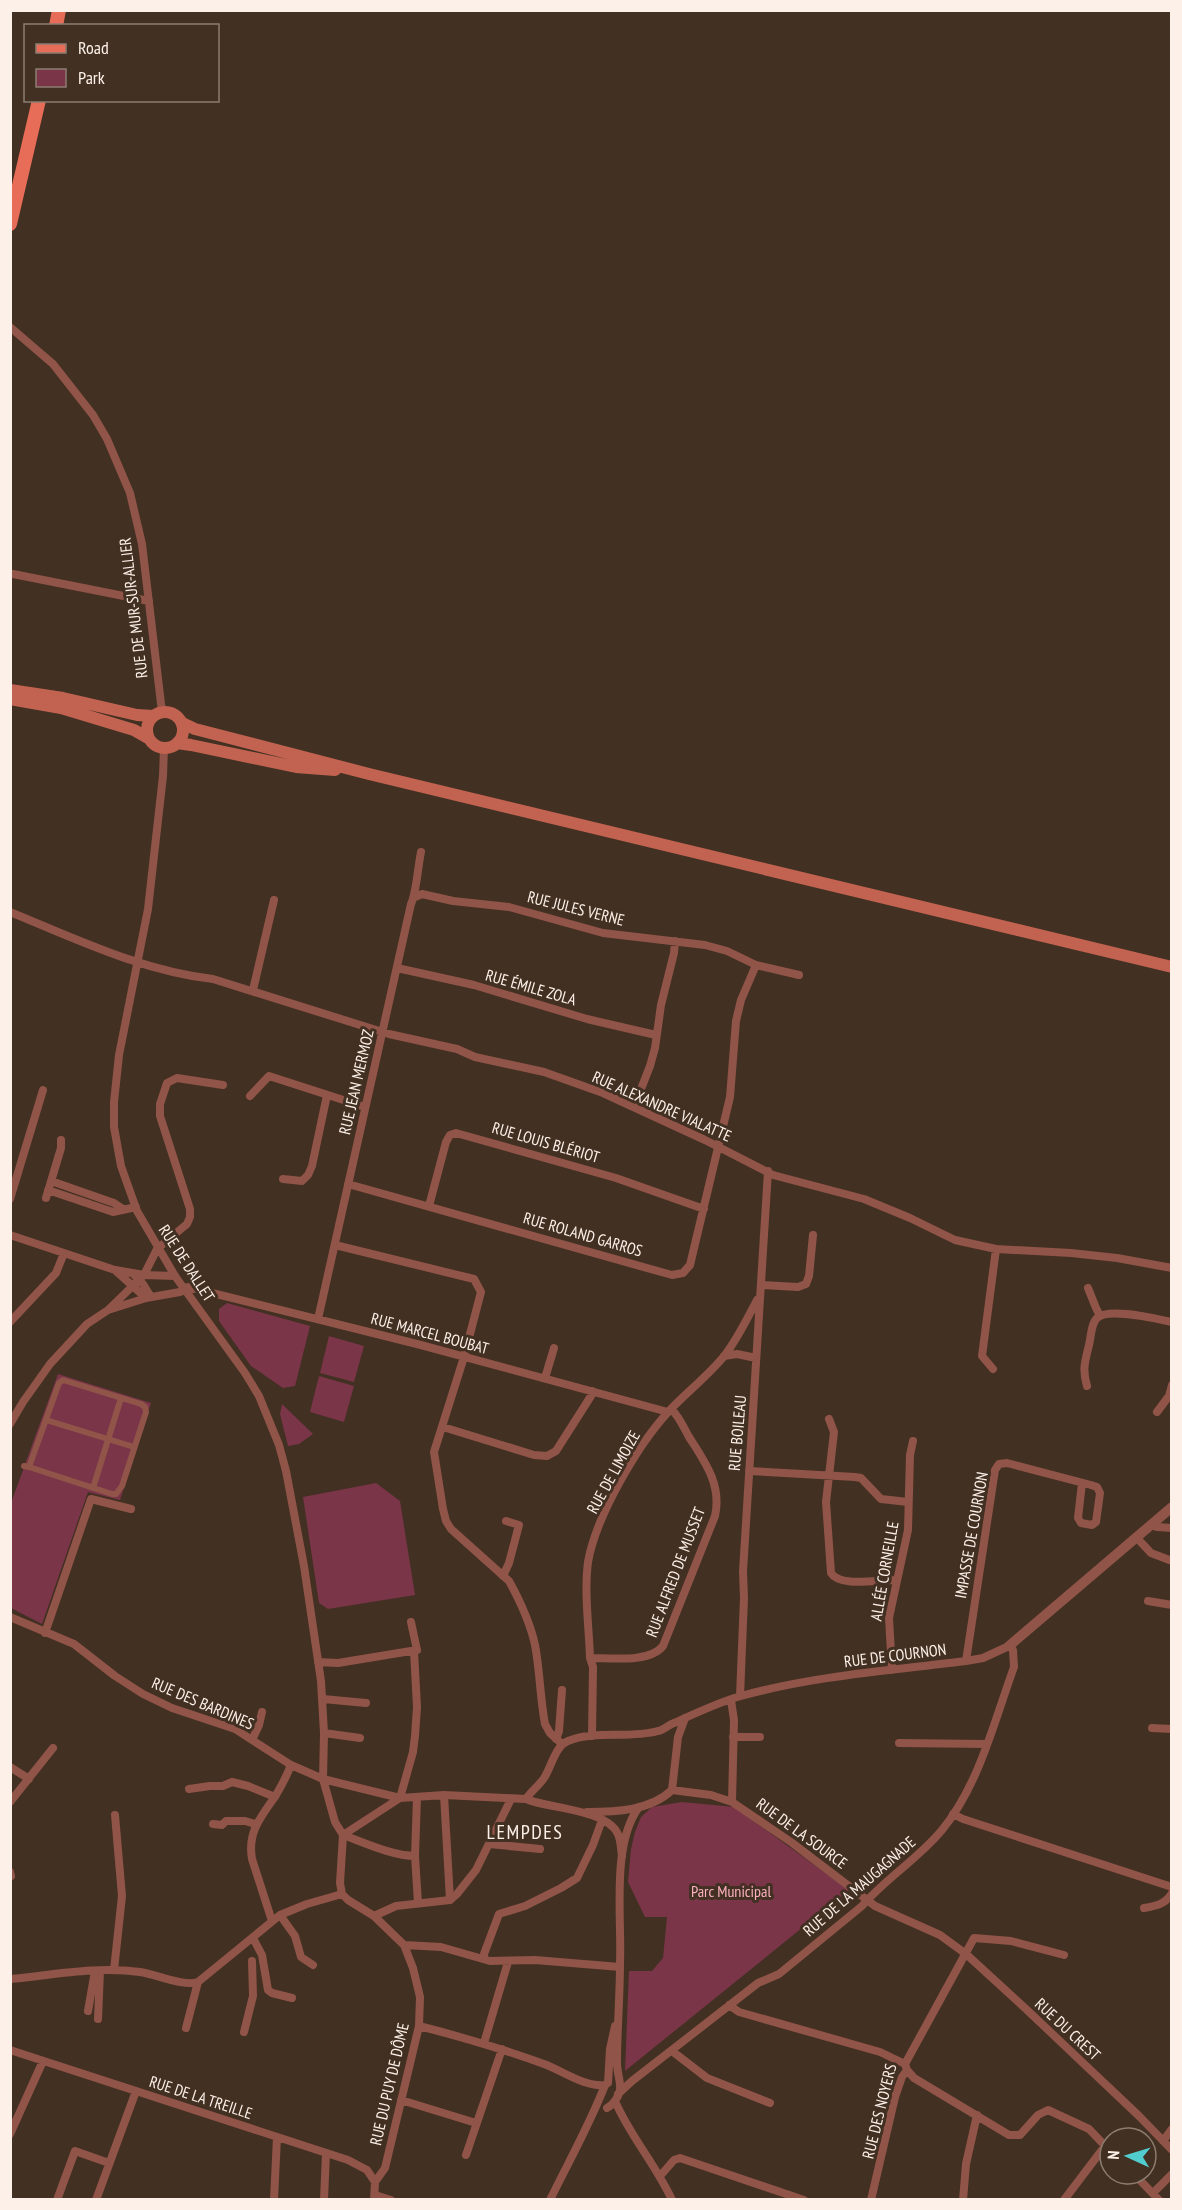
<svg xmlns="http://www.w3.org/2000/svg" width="1182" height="2210" font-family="'PT Sans Narrow',sans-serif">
	<rect width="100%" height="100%" fill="#423022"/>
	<path fill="#7a3549" d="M227 1303 310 1326 295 1386 283 1388 251 1366 219 1321V1309Z
		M329 1336 364 1346 354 1382 320 1373Z
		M58 1374 151 1403 120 1500 88 1492 42 1624 11 1608V1503Z
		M319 1376 354 1386 344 1422 310 1412Z
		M282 1404 313 1434 299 1444 288 1446 280 1414Z
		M376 1483 400 1501 415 1595 328 1609 319 1603 303 1497Z
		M682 1802 734 1807 849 1890 625 2071 629 1971H652L663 1958 667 1917H645L628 1882 631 1849 635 1832 641 1817 652 1807Z"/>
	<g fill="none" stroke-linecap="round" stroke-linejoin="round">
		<path stroke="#905448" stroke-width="6" d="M46 1420 134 1447
			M24 1466 29 1467 112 1494H116L122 1486 146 1412 145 1407 141 1404 63 1380 59 1383 29 1467
			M93 1488 121 1398"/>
		<path stroke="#905448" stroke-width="8" d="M10 327 53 364 93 415 107 439 130 493 142 544 162 712
			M13 574 149 601
			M164 748 163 776 148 909 119 1055 114 1102V1127L121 1166 137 1211 175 1276 245 1373 259 1396 279 1445 286 1471 304 1566 321 1681 324 1733 323 1779 335 1822 343 1835 340 1883 342 1894 348 1900 374 1916 404 1945 413 1968 420 1997 419 2026 385 2168 375 2182 374 2200
			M415 897 422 894 453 901 509 907 603 933 705 945 727 951 756 965 799 975
			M10 912C76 939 142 971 213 979L389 1034 457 1049 475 1057 544 1072 603 1093 705 1140 773 1175 864 1199 910 1218 955 1240 996 1249 1071 1253 1117 1258 1172 1268
			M397 968 474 985 587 1019 656 1035
			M253 990 274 900
			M250 1096 269 1076 365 1107
			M634 1107 650 1066 655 1048 661 1005 674 953 675 941
			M283 1179 302 1181 308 1175 312 1166 327 1095
			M51 1181 114 1203 123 1209
			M348 1184 672 1275 683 1273 690 1265 730 1097 736 1021 741 1000 756 965
			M48 1190 113 1212 136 1207
			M46 1198 61 1148V1140
			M10 1199 43 1090
			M429 1206 446 1142 450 1135 456 1133 616 1178 704 1209
			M10 1235 115 1270 144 1275 175 1276
			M335 1245 474 1279 481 1292 464 1357 434 1452 443 1509 446 1521 451 1529 509 1581C520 1601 530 1622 535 1645 540 1671 540 1698 545 1724L550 1733 562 1744
			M116 1271 146 1298
			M135 1276 143 1284 151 1297
			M761 1285 798 1287 806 1284 809 1276 813 1235
			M1088 1288 1096 1308 1100 1316
			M108 1310 146 1298 180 1292 188 1287 417 1344 668 1412
			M318 1319 411 904C416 895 418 866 421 852
			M10 1322 56 1273 64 1253
			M724 1356 737 1354 756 1358
			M993 1369 982 1356 996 1249
			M545 1378 554 1348
			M1087 1386C1082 1369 1085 1362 1089 1345 1091 1337 1091 1324 1097 1318 1109 1307 1156 1319 1172 1322
			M1157 1412 1169 1396 1172 1385
			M829 1419 834 1432 826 1502 831 1573C840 1588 880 1579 897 1580
			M10 1424 23 1402 50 1364 87 1324 108 1310 144 1275 157 1249 187 1224 190 1217V1209L160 1116V1104L167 1083 177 1078 223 1085
			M443 1427 534 1455 547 1456 556 1451 591 1396 592 1391
			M749 1471 855 1477 861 1478 881 1499 908 1502
			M1151 1525 1157 1527 1172 1528
			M1136 1537 1151 1553 1172 1561
			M503 1576 509 1563 519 1525 506 1521
			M1148 1601 1172 1605
			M10 1617 74 1644 115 1676 143 1694 172 1708 235 1729 291 1765 323 1779 400 1798 444 1795 526 1799C549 1809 611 1809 619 1837 621 1843 621 1850 622 1856
			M45 1633 91 1499 131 1509
			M590 1658C611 1658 650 1663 663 1646L715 1516C722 1485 705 1462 689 1437 684 1428 679 1416 671 1409
			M966 1661 995 1470 999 1464 1007 1463 1091 1485 1097 1487 1100 1493 1096 1522 1092 1525 1081 1523 1078 1518 1082 1483
			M318 1662 338 1663 417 1650 411 1622
			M892 1670 889 1618 908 1530 910 1455 913 1441
			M740 1696 744 1598 743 1571 768 1171
			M323 1699 366 1703
			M731 1700 734 1720 732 1802
			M1152 1728 1172 1729
			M324 1733 360 1738
			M592 1736 593 1667 590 1658C589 1627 584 1593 588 1562 596 1516 638 1444 670 1410 687 1392 709 1375 725 1355 738 1338 747 1319 757 1300
			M733 1737H760
			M556 1739 559 1731 562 1690
			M252 1740 259 1725 262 1712
			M899 1743 986 1744
			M10 1767 29 1779
			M189 1789 210 1786H223L232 1782 248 1786 275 1797
			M672 1790 711 1795 732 1802 791 1842 875 1906 940 1935 966 1954 1026 2009 1139 2116 1172 2150
			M444 1795 450 1900
			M417 1797 415 1856 418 1903
			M400 1798 413 1752 415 1736 417 1707 414 1651
			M526 1799C531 1791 539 1786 544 1778 551 1768 555 1746 568 1741 594 1730 630 1739 658 1731 664 1730 668 1725 674 1723 696 1713 719 1702 741 1696 812 1676 894 1670 966 1661L983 1658 1009 1646 1013 1650 1014 1667C994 1722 979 1785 942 1830 918 1859 886 1878 862 1906L779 1974 758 1983 632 2081 618 2094
			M10 1802 53 1748
			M587 1812C615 1812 650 1811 672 1790L678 1737 685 1718
			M953 1814 963 1819 1172 1887
			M213 1824 222 1825 226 1821H245L255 1824
			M343 1835C365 1843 393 1856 415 1856
			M343 1835 400 1798
			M489 1844 540 1849
			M10 1872 11 1876
			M1144 1908C1156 1906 1166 1904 1172 1893
			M280 1915 295 1936 301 1957 313 1965
			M374 1916 396 1906 450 1900 457 1894 476 1870 511 1799
			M272 1921 252 1859C247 1831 262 1816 276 1795 282 1785 287 1775 291 1765
			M253 1938 262 1955 268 1990 272 1993 292 1998
			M404 1945 441 1947 490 1961 535 1960 620 1967
			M1064 1955 1011 1941 974 1938 905 2064 907 2070 914 2078 1009 2135H1020L1038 2115 1048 2110 1089 2129 1110 2151
			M484 1959V1954L499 1914 525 1906 561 1888 577 1878 593 1845 602 1820
			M114 1970 122 1896 115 1815
			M10 1979C53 1975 97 1966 140 1972 155 1974 184 1987 198 1982
			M198 1982 280 1915 307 1904 342 1894
			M729 2005 739 2012 880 2052 905 2064
			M88 2011 95 1971
			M98 2019 100 1971
			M419 2026C462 2037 503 2049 544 2064 563 2071 584 2087 605 2085
			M186 2028 198 1982
			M244 2032 253 1996 252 1961
			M484 2043 508 1962
			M10 2050 348 2160 367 2170 375 2182
			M672 2051 707 2078 770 2103
			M401 2100 476 2123
			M615 2101C630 2136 656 2165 672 2200
			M607 2108C614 2104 618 2098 620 2090 621 2081 617 2073 617 2063 617 2030 620 1996 620 1963 622 1918 611 1844 639 1807
			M10 2134 43 2061
			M1163 2141 1172 2129
			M466 2155 502 2049
			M1134 2174 1159 2200
			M661 2175 674 2160 680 2158 804 2200
			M1153 2193 1172 2174
			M375 2195 391 2200
			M57 2200 75 2151 109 2163
			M96 2200 136 2091
			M274 2200 277 2137
			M324 2200 326 2153
			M550 2200C569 2161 590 2124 605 2085L608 2083 610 2049 615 2026
			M871 2200 895 2097 902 2077 907 2070
			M963 2200 966 2164 977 2115
			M1064 2200 1105 2146"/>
		<path stroke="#905448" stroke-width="10" d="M1009 1646 1172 1507"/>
		<path stroke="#c26351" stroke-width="12" d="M10 690 63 698 137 715 153 716
			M10 699 61 708 134 730 148 738
			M147 730a18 18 0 1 1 36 0a18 18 0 1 1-36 0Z
			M182 723 195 729 369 774 1172 967
			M177 743 191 745 296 767 335 770"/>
		<path stroke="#e86d58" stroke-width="14" d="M56 26 59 10
			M10 224 39 100"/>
	</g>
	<g text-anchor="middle" stroke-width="6" stroke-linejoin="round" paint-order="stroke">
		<g font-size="16" fill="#fcf0e8" stroke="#423022">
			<text transform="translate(133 608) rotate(-97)" y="6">RUE DE MUR-SUR-ALLIER</text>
			<text transform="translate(576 908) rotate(14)" y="6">RUE JULES VERNE</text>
			<text transform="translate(531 987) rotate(16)" y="6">RUE ÉMILE ZOLA</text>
			<text transform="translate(356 1082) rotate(-77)" y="6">RUE JEAN MERMOZ</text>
			<text transform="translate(662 1106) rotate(24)" y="6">RUE ALEXANDRE VIALATTE</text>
			<text transform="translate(546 1142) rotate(16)" y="6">RUE LOUIS BLÉRIOT</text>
			<text transform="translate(583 1234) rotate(16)" y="6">RUE ROLAND GARROS</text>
			<text transform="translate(187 1263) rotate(57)" y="6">RUE DE DALLET</text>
			<text transform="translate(430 1333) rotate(15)" y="6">RUE MARCEL BOUBAT</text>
			<text transform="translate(737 1433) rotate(-85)" y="6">RUE BOILEAU</text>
			<text transform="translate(613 1472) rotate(-61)" y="6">RUE DE LIMOIZE</text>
			<text transform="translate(971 1535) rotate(-80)" y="6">IMPASSE DE COURNON</text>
			<text transform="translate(884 1571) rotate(-80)" y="6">ALLÉE CORNEILLE</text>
			<text transform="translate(675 1572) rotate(-69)" y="6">RUE ALFRED DE MUSSET</text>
			<text transform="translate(895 1655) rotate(-7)" y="6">RUE DE COURNON</text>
			<text transform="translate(203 1703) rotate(23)" y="6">RUE DES BARDINES</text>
			<text transform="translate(802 1833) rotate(36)" y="6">RUE DE LA SOURCE</text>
			<text transform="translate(859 1886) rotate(-41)" y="6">RUE DE LA MAUGAGNADE</text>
			<text transform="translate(1068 2029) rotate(43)" y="6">RUE DU CREST</text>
			<text transform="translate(389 2084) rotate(-77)" y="6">RUE DU PUY DE DÔME</text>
			<text transform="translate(201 2097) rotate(18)" y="6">RUE DE LA TREILLE</text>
			<text transform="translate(879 2111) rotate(-76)" y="6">RUE DES NOYERS</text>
		</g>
		<g font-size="16" fill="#fcafc0" stroke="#423022">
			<text x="731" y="1897">Parc Municipal</text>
		</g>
		<g font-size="20" letter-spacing="1.5" fill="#fcf0e8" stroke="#423022">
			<text x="525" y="1839">LEMPDES</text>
		</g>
	</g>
	<rect width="1182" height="2210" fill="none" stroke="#fcf0e8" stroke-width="24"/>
	<rect x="24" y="24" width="195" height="78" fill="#423022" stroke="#8c7d71" stroke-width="1.5"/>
	<rect x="36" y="44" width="30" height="9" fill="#e86d58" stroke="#8c7d71" stroke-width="1.5"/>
	<text x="78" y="54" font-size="18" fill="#fcf0e8">Road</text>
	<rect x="36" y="69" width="30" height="18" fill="#7a3549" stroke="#8c7d71" stroke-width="1.5"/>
	<text x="78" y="84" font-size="18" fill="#fcf0e8">Park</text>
	<g transform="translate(1128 2156) rotate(274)"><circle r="28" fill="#423022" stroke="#8c7d71" stroke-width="1.5"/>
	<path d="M0-4.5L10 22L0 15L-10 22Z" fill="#52cdcf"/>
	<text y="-9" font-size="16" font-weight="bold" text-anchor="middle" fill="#fcf0e8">N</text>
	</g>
</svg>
